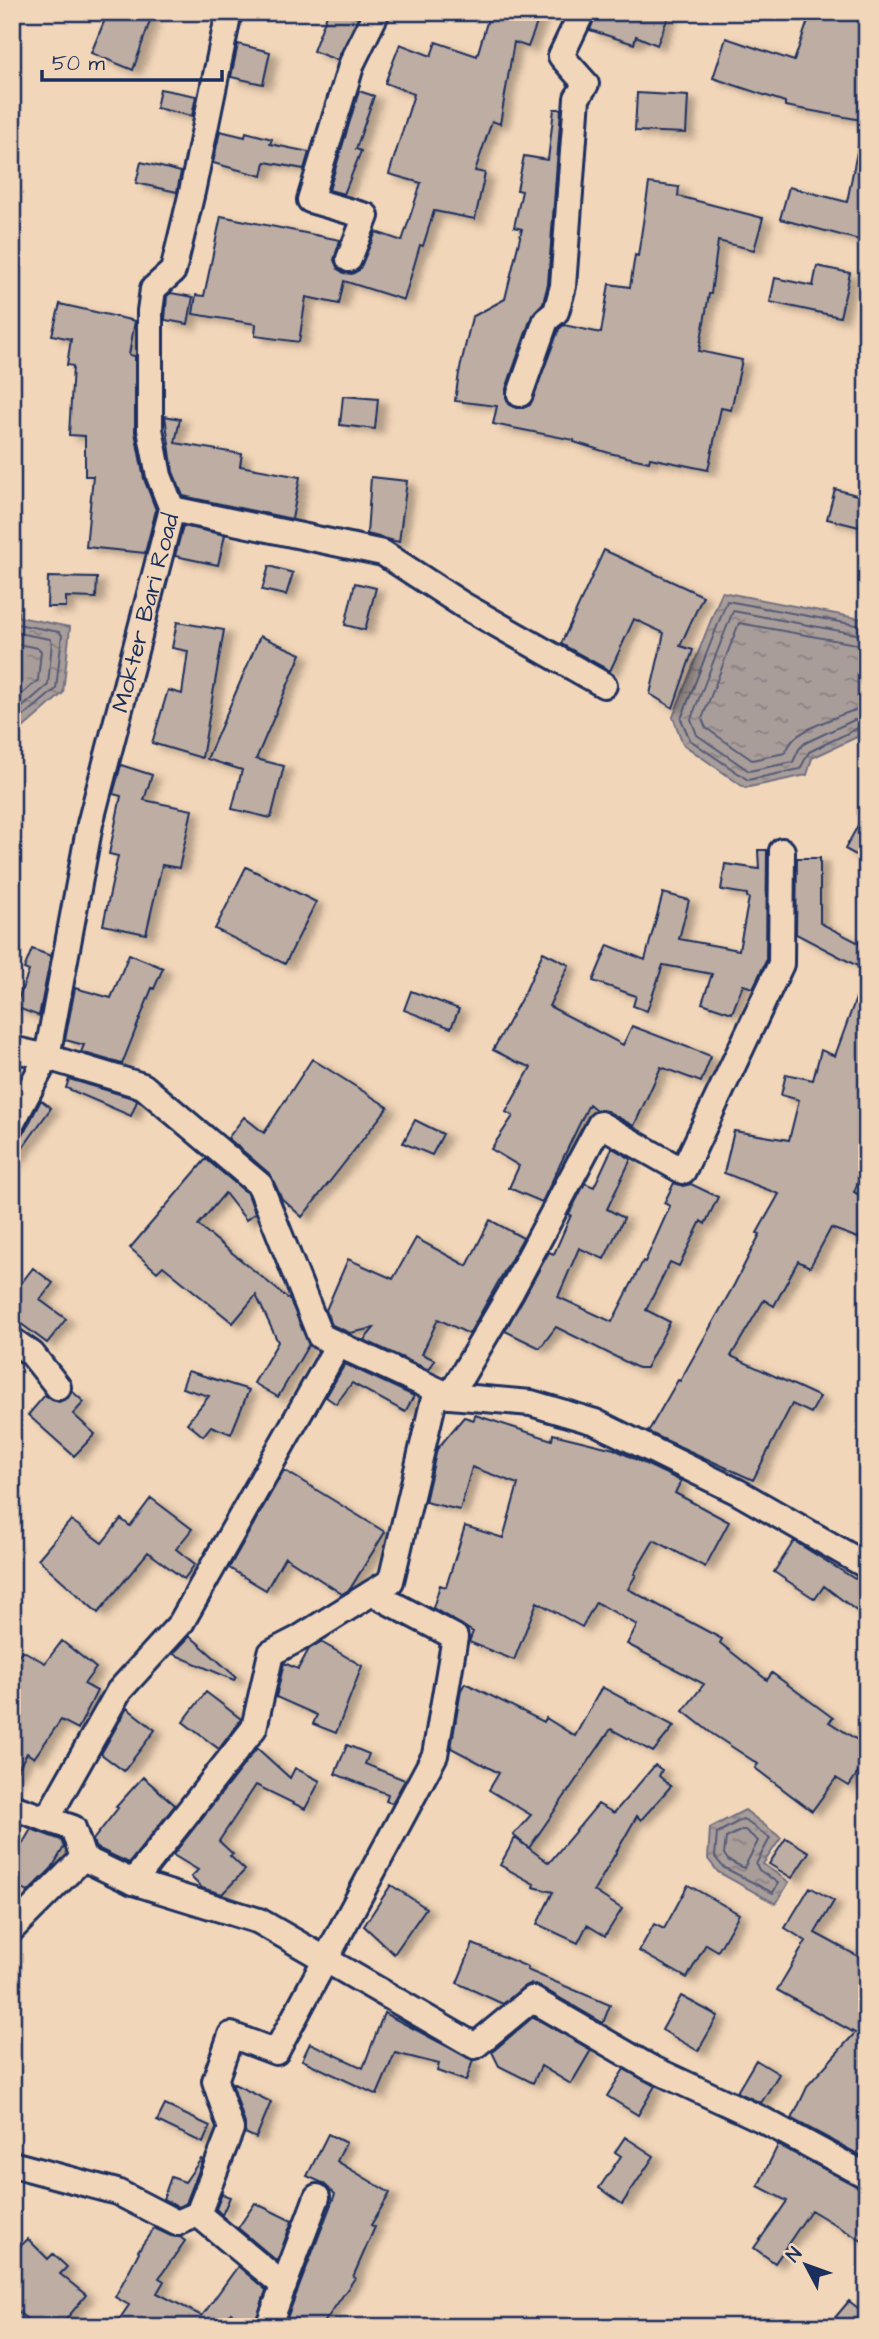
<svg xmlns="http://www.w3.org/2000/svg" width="879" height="2339" font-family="'Architects Daughter',sans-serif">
	<defs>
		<pattern id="water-ripples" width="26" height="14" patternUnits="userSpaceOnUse" patternTransform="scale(1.75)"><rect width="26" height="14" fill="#a99d9a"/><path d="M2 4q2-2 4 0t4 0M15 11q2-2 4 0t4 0" fill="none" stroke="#898081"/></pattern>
		<filter id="shadow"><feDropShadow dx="8" dy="4.5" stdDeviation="3.5" flood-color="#0004"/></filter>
	</defs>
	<rect width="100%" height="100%" fill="#f2d6b9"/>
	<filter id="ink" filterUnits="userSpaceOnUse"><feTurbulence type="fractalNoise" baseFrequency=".0143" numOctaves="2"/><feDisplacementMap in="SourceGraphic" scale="14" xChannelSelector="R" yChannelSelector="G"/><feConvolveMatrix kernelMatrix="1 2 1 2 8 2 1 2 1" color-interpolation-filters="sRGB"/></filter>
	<g filter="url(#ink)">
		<path fill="url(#water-ripples)" stroke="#707182" stroke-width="2" d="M12 568 19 617 70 627 63 693 23 728 12 734Z
			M722 592 867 620V734L861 735 812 758 807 775 745 788 683 744 673 717Z
			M745 1810 781 1838 763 1864 789 1882 776 1904 718 1872 708 1859 710 1828Z"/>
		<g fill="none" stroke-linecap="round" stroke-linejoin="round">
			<path stroke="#545b76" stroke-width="2" d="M12 620 17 624 59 632 62 635 56 689 12 726
				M867 627 727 601 681 719 690 740 748 780 800 769 809 752 858 728H867
				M12 632 50 639 52 642 48 685 12 716
				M867 636 733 611 691 719 697 735 749 771 793 762 799 749 805 743 854 720 867 719
				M12 643 38 648 41 651 38 680 12 703
				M867 646 739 623 702 719 706 728 752 760 785 753C788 748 790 743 794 739 805 728 852 709 867 708
				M743 1819 770 1838 756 1864 759 1870 778 1883 773 1893 723 1867 715 1857 717 1833Z
				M742 1830H745L758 1841 744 1868 728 1860 724 1854 726 1838Z"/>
		</g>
		<path fill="#bdada3" stroke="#1b2f5e" stroke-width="2" filter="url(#shadow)" d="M108 12H153L133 70 91 53Z
			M328 12H342L358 18 337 60 313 51Z
			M490 12H541L528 47 514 42 500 124 492 121 475 171 485 173 475 219 434 211 423 246 420 245 404 300 344 281 339 304 306 297 299 342 255 336 256 324 193 314 196 295 204 296 221 216 340 240 334 260 338 269 344 273 352 274 359 270 376 232 402 241 421 183 389 174 414 94 385 83 400 44 431 56 436 42 477 56Z
			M597 12H670L657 45 636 36 634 44 590 30Z
			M811 12H867V121L785 106V102L713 78 726 38 794 61Z
			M238 44 270 52 263 84 231 77Z
			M160 89 196 96 192 116 156 108Z
			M359 91 374 96 356 149 361 151 344 194 329 190Z
			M637 93 688 96 686 133 635 131Z
			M554 109H561L548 284 543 303 532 315 506 389V397L509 404 516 408H523L530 405 559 329 564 325 601 333 609 284 630 287 635 255 638 256 649 183 679 187 678 196 763 218 754 250 718 241 711 294H709L699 351 742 360 731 410 721 408 708 470 650 458 649 462 609 453 574 442V440L493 424 497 406 455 401 459 373 472 317 505 299 522 229 514 227 522 191 517 190 524 156 548 160Z
			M220 131 245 137 246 132 272 139 270 144 309 152 304 169 265 162 262 176 213 163Z
			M858 147 867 148V242L780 219 789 187 847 202Z
			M141 162 181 172 177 192 136 183Z
			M817 266 850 273 840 317 770 302 775 278 813 286Z
			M171 293 193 297 188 324 165 320 167 296Z
			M60 304 135 321 129 355 135 356V432L144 479 156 510 145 553 86 547 93 476H85V436L69 435 73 366 67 365 71 339 52 335Z
			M343 396 378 399 375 429 340 425Z
			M165 416 180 419 175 443 242 454 240 466 300 477 292 519 183 496 173 472Z
			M371 477 407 481 399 542 367 534Z
			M835 489 867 498V529L827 519Z
			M183 526 225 535 218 565 175 556Z
			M604 550 703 596 680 646 693 650 673 708 650 694 664 633 634 619 610 671 561 644Z
			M269 566 293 573 286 595 262 590Z
			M48 577 97 578 96 598 66 597V607H47Z
			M355 583 376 588 365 630 345 625Z
			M177 622 224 630 202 758 152 743 168 690 182 694 188 651 172 648Z
			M260 636 301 654 256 759 284 766 271 818 232 809 242 770 207 759Z
			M121 765 152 775 144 800 192 810 179 868 162 865 146 934 103 925 118 856 109 854 121 796 113 794Z
			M867 809V861L845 849Z
			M758 850H767L766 961 753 988 743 985 732 1013 702 1003 712 974 663 965 647 1011 633 1006 636 996 593 981 608 945 645 960 663 893 689 900 679 939 739 950 749 898 747 897V894L721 890 725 864 759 869Z
			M797 858H820V923L867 947V971L796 934Z
			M246 867 316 902 285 964 215 929Z
			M32 949 51 956 39 1016 15 1007 29 971 24 969Z
			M543 952 569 965 549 1006 623 1045 632 1026 711 1056 701 1082 661 1067 634 1126 607 1111 596 1110 589 1104 542 1202 509 1188 519 1166 491 1149 513 1116 506 1112 531 1067 517 1062 493 1050 526 990Z
			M129 954 163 968 154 989 152 988 122 1064 81 1052 84 1045 65 1040 75 988 111 998Z
			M864 976H867V1159L854 1192 867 1199V1227L858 1238 831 1228 810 1267 798 1261 774 1306 764 1300 731 1356 820 1397 811 1413 792 1404 753 1480 648 1432 678 1380 680 1381 734 1285 760 1234 757 1233 779 1194 724 1173 734 1131 789 1140 799 1100 781 1095 786 1074 813 1080 821 1050 835 1056Z
			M411 991 459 1009 451 1028 404 1010Z
			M312 1059 388 1107 302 1217 282 1199 270 1174 228 1138 244 1117 264 1133Z
			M69 1079 136 1099 137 1101 131 1116 66 1088Z
			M41 1100 51 1108 12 1163V1138L19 1136 25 1131Z
			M415 1120 443 1134 432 1155 403 1143Z
			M612 1148 631 1159 607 1209 624 1218 604 1259 579 1248 558 1297 612 1322 643 1261 645 1262 670 1206 664 1203 674 1183 683 1186 691 1184 718 1197 705 1224 701 1221 679 1266 670 1262 646 1310 670 1322 646 1368H638L556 1327 540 1348 505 1331 549 1252 554 1254 571 1215 569 1214 585 1183 594 1187Z
			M206 1159 248 1194 255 1213 246 1220 225 1193 198 1225 290 1300 309 1344 278 1397 254 1383 278 1342 256 1295 233 1323 163 1266 157 1272 130 1248Z
			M490 1220 523 1238 469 1334 438 1319 422 1354 435 1360 429 1370 364 1340 374 1328 350 1333 332 1325 326 1310 348 1259 393 1279 416 1238 467 1266Z
			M33 1268 53 1283 40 1300 66 1319 47 1343 12 1317V1295Z
			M345 1364 414 1396 405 1412 352 1383 336 1404 326 1397Z
			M188 1371 249 1390 231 1434 211 1426 203 1436 187 1423 209 1396 182 1388Z
			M72 1391 84 1402 73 1414 95 1434 74 1456 28 1415 45 1395 52 1400 59 1402 68 1398Z
			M475 1415 552 1440 553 1434 614 1449 681 1481 675 1493 729 1522 705 1567 654 1540 634 1574 636 1575 628 1589 722 1639 720 1643 767 1680 772 1673 833 1718 829 1722 867 1746V1759L849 1786 836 1778 812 1811 755 1768 758 1764 711 1733 683 1711 704 1684 627 1644 637 1625 596 1602 582 1627 537 1602 514 1660 469 1642 473 1632 433 1608 440 1585 446 1587 465 1526 503 1538 518 1484 472 1467 460 1510 425 1502 437 1449 464 1417 474 1420Z
			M284 1470 385 1532 350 1589 342 1594 285 1557 266 1590 229 1568Z
			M151 1498 192 1529 176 1549 195 1564 184 1579 148 1552 98 1613 38 1559 71 1520 102 1543 121 1519 130 1526Z
			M794 1541 855 1579 857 1577 867 1581V1619L824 1586 815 1599 774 1572Z
			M190 1636 236 1677 234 1680 173 1654Z
			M62 1641 96 1668 84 1684 97 1691 78 1729 61 1720 34 1758 27 1753 12 1780V1667L22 1650 45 1663Z
			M321 1642 362 1666 336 1733 313 1724 317 1715 276 1697 284 1663 298 1669 309 1649Z
			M465 1683 544 1722 546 1718 575 1736 602 1687 674 1726 653 1752 611 1729 529 1848 513 1835 531 1815 489 1790 499 1773 451 1748 461 1690Z
			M206 1692 241 1719 219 1749 183 1722Z
			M127 1708 155 1730 124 1771 101 1754Z
			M347 1745 369 1754 365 1764 405 1780 392 1803 386 1801 388 1794 335 1774Z
			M257 1748 290 1778 295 1768 320 1781 305 1809 256 1785 219 1841 233 1854 230 1856 245 1870 222 1894 202 1888 191 1877 198 1870 173 1855Z
			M655 1765 662 1770 659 1776 671 1786 641 1820 637 1816 594 1891 622 1909 605 1936 587 1925 578 1943 537 1924 553 1892 533 1887 534 1884 500 1865 515 1838 549 1863 598 1804 614 1813Z
			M143 1777 175 1805 129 1863 95 1847 93 1840 118 1808 116 1807Z
			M31 1829 61 1840 64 1847 52 1868 28 1892 12 1883V1862Z
			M786 1838 809 1852 792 1878 769 1864Z
			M391 1885 426 1908 394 1954 364 1926Z
			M688 1885 739 1914 718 1951 706 1944 687 1978 639 1951 654 1924 664 1929Z
			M810 1887 834 1901 815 1933 867 1961V2159L792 2119 808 2085 855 2033 777 1990 806 1941 785 1928Z
			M473 1944 528 1967 527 1970 610 2005 603 2023 539 1986 530 1984 523 1987 503 2004 457 1983Z
			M681 1996 718 2016 698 2051 662 2030Z
			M384 2013 473 2060 466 2081 437 2071 439 2064 395 2053 377 2095 302 2060 310 2043 363 2068Z
			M533 2017 591 2050 571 2084 541 2066 533 2083 499 2066 492 2052Z
			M756 2060 779 2074 761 2103 737 2092Z
			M624 2069 655 2086 638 2115 607 2096Z
			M232 2083 271 2102 256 2138 245 2133V2124Z
			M165 2105 210 2126 203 2143 157 2121Z
			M328 2134 346 2143 337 2161 390 2193 371 2225 375 2227 353 2277 355 2278 321 2327H318L287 2318 335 2194 323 2183 307 2176Z
			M625 2137 654 2156 622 2204 599 2188 621 2156 615 2152Z
			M778 2145 867 2191V2244L811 2210 775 2263 754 2248 787 2201 758 2186Z
			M201 2159 203 2160 186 2203 178 2207 163 2199 171 2177 185 2182Z
			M222 2194 230 2197 222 2215 216 2209Z
			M255 2203 292 2221 277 2261 238 2228Z
			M154 2228 171 2236 180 2237 185 2241 159 2278 164 2281 157 2293 202 2316 238 2266 266 2290 254 2327 231 2313 223 2327H114L129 2305 115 2297 139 2252 138 2251Z
			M28 2239 48 2259 53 2254 67 2267 60 2274 86 2295 60 2327H37L12 2307V2254Z
			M849 2301 867 2315V2327H827Z"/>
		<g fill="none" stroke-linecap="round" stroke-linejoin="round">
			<defs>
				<g id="minor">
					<path d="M349 259 366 216 310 200 352 63 377 12"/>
					<path d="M520 394 546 320 556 312 563 286 577 98 586 84 561 56 582 12"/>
					<path d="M172 509 383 553 463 605 604 685"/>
					<path d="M12 1049 47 1057 143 1086 260 1185 320 1336 450 1396 531 1403 595 1422 738 1492 867 1566"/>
					<path id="s1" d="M12 1123 47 1057 90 824 172 509 159 476 150 429V311L153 289 173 271 192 192 229 12"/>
					<path d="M12 1340 32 1354 58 1387"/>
					<path d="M450 1396 511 1292 600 1124 683 1171 781 964 782 851"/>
					<path d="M12 1807 73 1828 83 1858 12 1929"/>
					<path d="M47 1819 119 1691 181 1623 338 1345"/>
					<path d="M83 1858 133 1882 259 1921 475 2046 532 1999 649 2067 761 2119 867 2176"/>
					<path d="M133 1882 254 1728 271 1653 298 1639 391 1581 436 1390"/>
					<path d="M12 2164 117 2192 177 2223 198 2214 284 2286"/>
					<path d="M198 2214 231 2129 215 2081 231 2035 276 2052 435 1755 455 1637 372 1593"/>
					<path d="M268 2327 317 2197"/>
				</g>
			</defs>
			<use href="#minor" stroke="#1b2f5e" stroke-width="30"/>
			<use href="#minor" stroke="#f2d6b9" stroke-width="24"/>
		</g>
	</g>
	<g text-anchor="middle" stroke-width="5" stroke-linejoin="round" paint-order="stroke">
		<g font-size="24" fill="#1b2f5e" stroke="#f2d6b9">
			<text dy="8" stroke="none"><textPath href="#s1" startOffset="530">Mokter Bari Road</textPath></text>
		</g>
	</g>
	<rect width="879" height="2339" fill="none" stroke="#f2d6b9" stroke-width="42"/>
	<rect x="21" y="21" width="837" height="2297" fill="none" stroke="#1b2f5e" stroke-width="2.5" filter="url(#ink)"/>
	<g transform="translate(806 2265) rotate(311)" stroke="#f2d6b9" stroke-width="5" paint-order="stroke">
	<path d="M0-5L12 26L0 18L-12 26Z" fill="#1b2f5e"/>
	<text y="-10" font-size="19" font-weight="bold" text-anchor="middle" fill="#1b2f5e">N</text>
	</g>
	<path d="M42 70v10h180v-10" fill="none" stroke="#1b2f5e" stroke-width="3.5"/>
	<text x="52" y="70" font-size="21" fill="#1b2f5e" stroke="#f2d6b9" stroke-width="5" paint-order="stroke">50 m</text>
</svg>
